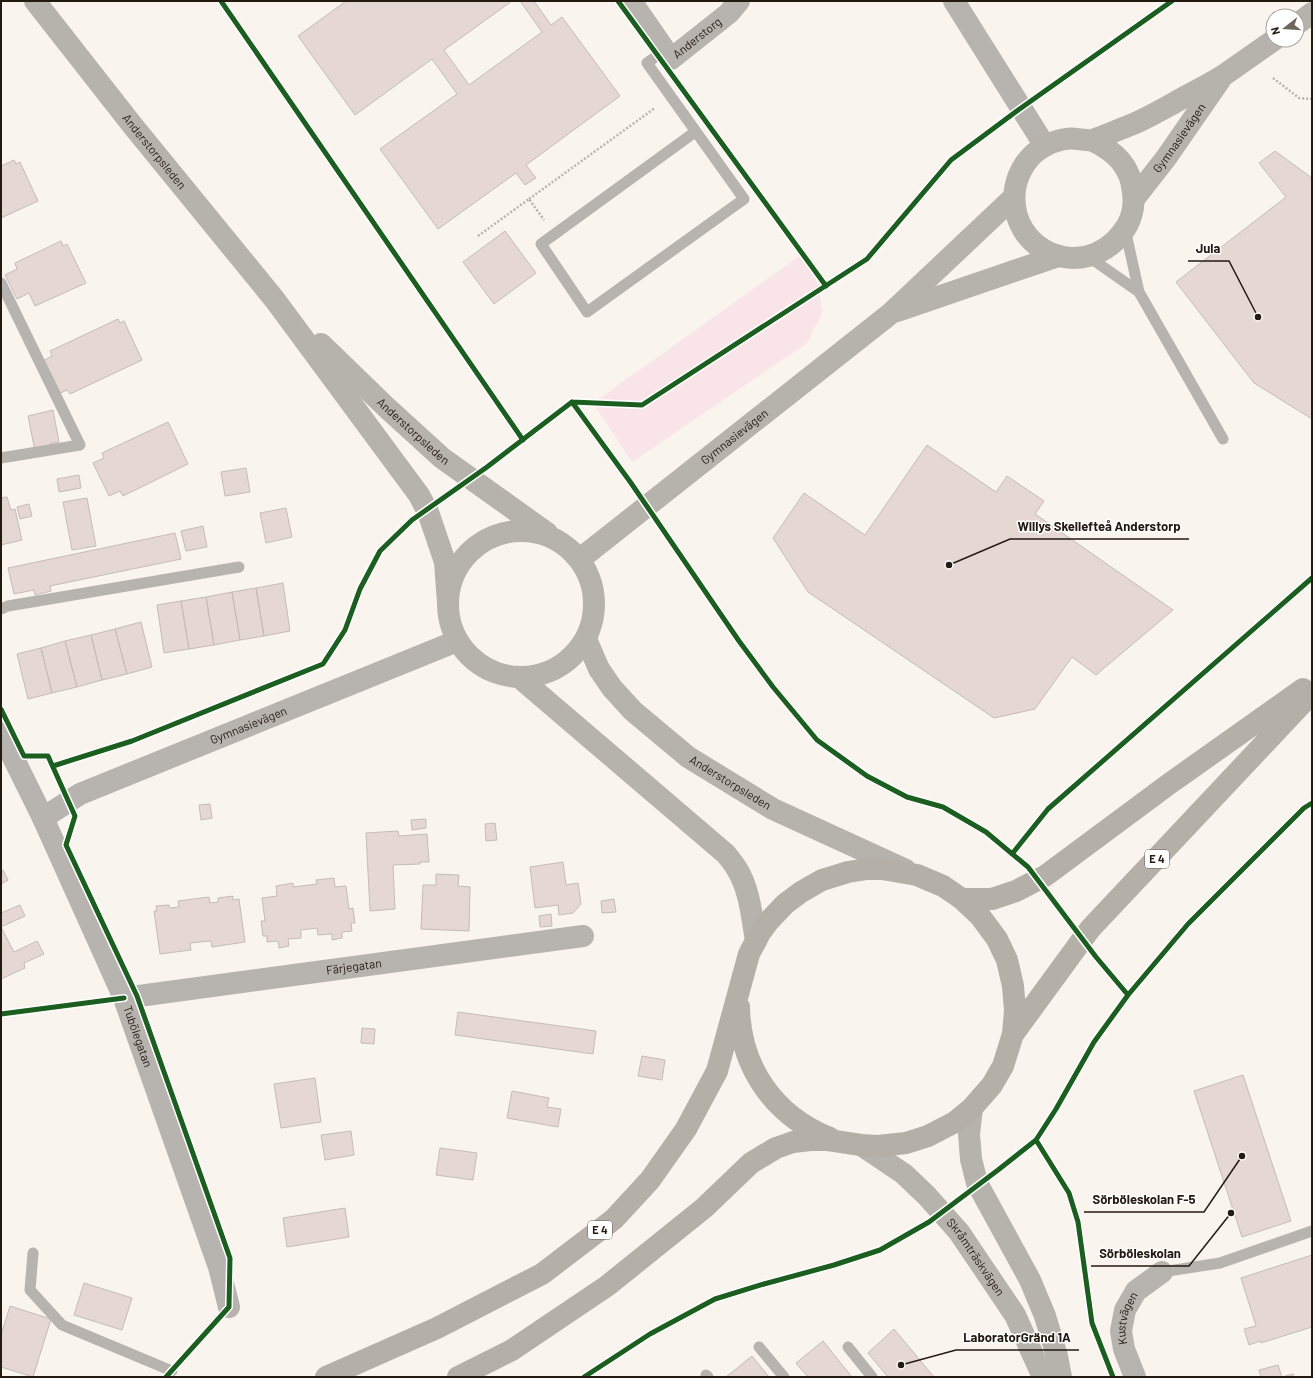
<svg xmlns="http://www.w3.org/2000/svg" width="1313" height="1378" font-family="Barlow,sans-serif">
	<rect width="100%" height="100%" fill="#faf4ef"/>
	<path fill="#f9e4e8" d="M801 255 819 285 822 313 807 343 632 462 593 403Z"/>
	<path fill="#e5d7d3" stroke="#c5bbb8" d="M346 1H512L444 50 469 85 542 32 520 1H534L551 25 562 17 620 96 526 165 536 178 525 185 516 173 438 229 380 149 457 94 432 59 355 115 298 36Z
		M1275 151 1312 178V419L1254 383 1176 282 1286 197 1259 163Z
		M14 160 16 164 20 162 38 201 1 218V166Z
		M505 231 536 273 494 304 463 262Z
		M61 241 63 246 67 244 86 283 35 306 29 293 17 299 5 275 17 269 15 263Z
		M118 319 120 323 124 321 142 360 70 394 67 390 56 395 41 362 52 356 50 351Z
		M53 410 59 442 50 444V447L35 451 28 416Z
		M168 422 188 464 123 496 120 491 109 496 93 463 104 458 102 453Z
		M927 445 996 492 1007 476 1044 501 1035 514 1173 610 1096 675 1072 657 1035 709 994 718 808 592 773 538 804 493 865 535Z
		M246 468 250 492 225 496 221 472Z
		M79 475 81 488 59 492 57 479Z
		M7 497 11 510 15 509 22 540 1 545V498Z
		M87 498 96 546 72 550 63 502Z
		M29 504 32 516 20 519 17 507Z
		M286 508 292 537 266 543 260 513Z
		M203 526 207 547 186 551 181 531Z
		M175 533 181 559 50 586 51 591 35 595 34 590 14 594 8 568Z
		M283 583 290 631 264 636 256 588Z
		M256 588 264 636 240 640 232 592Z
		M232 592 240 640 214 645 206 597Z
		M206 597 214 645 189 649 181 601Z
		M181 601 189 649 164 653 157 605Z
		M141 622 152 667 127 674 115 629Z
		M115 629 127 674 102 680 91 635Z
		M91 635 102 680 77 687 65 641Z
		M65 641 77 687 52 693 41 648Z
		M41 648 52 693 28 699 17 654Z
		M210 804 212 818 201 820 199 805Z
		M426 819V828L412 830 411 820Z
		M495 823 497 840 486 841 485 824Z
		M398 831 399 836 427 834 429 862H420V864L393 865 395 909 370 911 366 833Z
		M563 862 566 885 578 883 581 904 573 913 559 915 558 905 535 908 530 867Z
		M3 870 8 880 1 884V871Z
		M436 874 459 875 458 886 470 887 469 931 421 929 423 885H436Z
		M334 878 335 887 346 886 349 909 353 908 355 923H351L352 931 342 932V938L332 940V934L318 935 317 928 301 930V938L288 939 289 946 279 948 278 941 267 942V936H263L261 921H265L262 898 277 896 276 886 293 883V887L317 884 316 880Z
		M233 896V900L239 899 245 942 212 947 211 941 190 943 191 950 160 954 154 911H157L156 906 169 905 170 908 179 907 178 901 209 897 210 903 218 902V898Z
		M614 899 616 912 602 913 601 901Z
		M20 905 25 916 1 927V913Z
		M551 914 552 926 540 927 539 916Z
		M1 927 14 952 37 941 44 954 24 963 25 968 1 979Z
		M458 1012 596 1031 593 1054 455 1035Z
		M362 1028 375 1029 374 1044 361 1043Z
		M642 1056 665 1060 662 1080 638 1076Z
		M1243 1075 1291 1221 1242 1237 1194 1091Z
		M315 1078 321 1122 281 1128 274 1084Z
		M512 1091 549 1098 547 1107 561 1109 558 1127 507 1118Z
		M351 1131 354 1155 325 1160 321 1135Z
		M440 1148 477 1153 473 1180 436 1175Z
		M345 1208 349 1237 287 1247 283 1218Z
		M1312 1255V1327L1261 1343 1260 1341 1249 1345 1244 1329 1256 1326 1241 1278Z
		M84 1283 132 1298 122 1330 74 1315Z
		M10 1306 51 1319 33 1377 1 1367V1335Z
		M894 1329 934 1377H888L868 1353Z
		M823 1341 852 1377H808L796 1363Z
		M752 1356 769 1377H726Z
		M1278 1365 1282 1377H1261L1259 1370Z
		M1293 1374 1294 1377H1282Z"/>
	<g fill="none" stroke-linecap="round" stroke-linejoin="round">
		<path stroke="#b8b4ae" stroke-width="2.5" stroke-dasharray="2 2" stroke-linecap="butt" d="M1273 78 1299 98 1312 99
			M529 199 655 108
			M478 236 529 199 544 220"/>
		<path stroke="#b7b3ae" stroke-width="11" d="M665 50 647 63 744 199 587 312 541 244 695 132
			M1125 229 1139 292 1223 439
			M1089 257 1139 292
			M1 283 80 445 1 458
			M1 609 8 606 239 567
			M33 1253 30 1290 62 1325 172 1371
			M1162 1272 1220 1263 1312 1231
			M759 1347 784 1377
			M848 1347 872 1377
			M706 1375 708 1377"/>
		<g stroke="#b7b3ae" stroke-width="22">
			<path id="s1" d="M631 1 671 59 729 13 739 1"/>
			<path d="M954 1 1045 146"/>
			<path id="s2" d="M1 733 43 818 124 998 219 1267 229 1307"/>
			<path id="s3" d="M43 818 80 794 457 641"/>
			<path id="s4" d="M124 998 583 936"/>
			<path id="s5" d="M1135 1377 1124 1349 1121 1331 1125 1310 1136 1291 1162 1272"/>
		</g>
		<g stroke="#b6b3ac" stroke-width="22">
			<path id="s6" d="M35 1 133 126 275 300 419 495 428 512 445 562 448 603"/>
			<path d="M1297 24 1312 13"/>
			<path d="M1091 140C1115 151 1131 166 1133 193 1135 207 1131 222 1122 233 1084 283 1007 252 1015 189 1018 171 1029 154 1045 146 1054 141 1067 137 1077 139 1082 139 1087 141 1092 140 1102 137 1113 132 1123 128 1141 122 1157 112 1174 103 1191 93 1209 85 1224 75 1241 63 1257 52 1274 40"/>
			<path id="s7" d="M1134 199 1166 158 1220 80"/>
			<path d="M897 311 1058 256"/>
			<path id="s8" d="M321 344 386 407 442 458 547 533"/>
			<circle cx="521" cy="604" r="73"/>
			<path id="s9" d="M580 559 890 314 1014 197"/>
			<path id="s10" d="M586 639 599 669 612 688 633 711 688 757 773 809 906 870"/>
			<path d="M520 678 726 854C730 859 734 864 737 869 750 890 752 918 756 941"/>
			<path d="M972 1108 969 1134 971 1159 977 1183 1030 1280 1045 1316 1057 1356 1061 1377"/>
			<path id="s11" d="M861 1145 904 1174 927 1196 959 1232 1015 1315 1043 1377"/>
		</g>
		<path stroke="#b4b0a8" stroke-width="22" d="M962 899H992L1016 891 1045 876 1169 784 1303 689
			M739 1007C740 1067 774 1116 830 1138
			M1014 1033 1090 929 1312 693
			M326 1377 437 1328 542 1274 614 1219 650 1180 686 1129 717 1071 749 954 760 933 768 922 785 904 801 892 822 880 848 872 867 869H882L917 875 943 886 962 899 980 916 997 939 1007 960 1013 986 1015 1010 1013 1034 1003 1066 992 1085 972 1108 955 1122 928 1136 906 1143 878 1146 861 1145 828 1140H811L793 1142 776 1148 751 1163 704 1208 607 1286 512 1350 458 1377"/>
		<defs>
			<path id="cycleway" d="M221 1 523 440
				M618 1 826 286
				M572 402 642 405 867 259 951 160 1021 108 1172 1
				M1 709 24 756H48L75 816 66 845 137 996 174 1100 230 1258 229 1307 166 1377
				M53 766 132 741 323 664 345 630 360 589 380 551 412 520 487 467 572 402 631 483 739 641 773 687 817 740 867 776 907 797 943 807 986 832 1028 867 1096 957 1128 995 1094 1042 1056 1109 1036 1140 998 1170 929 1222 880 1250 834 1265 764 1284 715 1299 650 1334 584 1377
				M1012 854 1048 809 1312 578
				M1128 995 1188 924 1304 808 1312 803
				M1 1014 124 998
				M1036 1140 1069 1193 1078 1222 1092 1323 1113 1377"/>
		</defs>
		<use href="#cycleway" stroke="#fff" stroke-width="8"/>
		<use href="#cycleway" stroke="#1b5e20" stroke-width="5"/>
	</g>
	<g text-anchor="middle" stroke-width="3" stroke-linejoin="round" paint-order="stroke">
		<g fill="#fff" stroke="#655f59" stroke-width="1">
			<rect x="1145" y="850" width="24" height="18" rx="3"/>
			<rect x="588" y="1221" width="24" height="18" rx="3"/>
		</g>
		<g font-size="11" font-weight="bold" fill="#231a12">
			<text x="1157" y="863">E 4</text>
			<text x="600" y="1234">E 4</text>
		</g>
		<g font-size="12" fill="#231a12" stroke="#fff">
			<text dy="4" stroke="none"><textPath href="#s1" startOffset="104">Anderstorg</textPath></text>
			<text dy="4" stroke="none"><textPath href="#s7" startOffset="76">Gymnasievägen</textPath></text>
			<text dy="4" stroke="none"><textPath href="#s6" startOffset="192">Anderstorpsleden</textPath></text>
			<text dy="4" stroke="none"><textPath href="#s8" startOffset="127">Anderstorpsleden</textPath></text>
			<text dy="4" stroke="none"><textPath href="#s9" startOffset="197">Gymnasievägen</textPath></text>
			<text dy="4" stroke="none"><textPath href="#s3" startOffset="226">Gymnasievägen</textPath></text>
			<text dy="4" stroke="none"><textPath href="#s10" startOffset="208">Anderstorpsleden</textPath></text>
			<text dy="4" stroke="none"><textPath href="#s4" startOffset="232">Färjegatan</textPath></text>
			<text dy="4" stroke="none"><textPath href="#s2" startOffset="333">Tubölegatan</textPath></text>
			<text dy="4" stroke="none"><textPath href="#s11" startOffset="162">Skråmträskvägen</textPath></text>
			<text dy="4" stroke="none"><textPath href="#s5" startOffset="62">Kustvägen</textPath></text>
		</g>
	</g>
	<path fill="none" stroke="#231a12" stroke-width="1.5" d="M1258 317L1229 261H1188M949 565L1010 539H1189M1242 1156L1204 1212H1084M1231 1213L1189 1266H1091M901 1365L956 1350H1079"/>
	<g fill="#231a12" stroke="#fff" stroke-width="1.5">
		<circle cx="1258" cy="317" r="4"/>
		<circle cx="949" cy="565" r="4"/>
		<circle cx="1242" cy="1156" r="4"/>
		<circle cx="1231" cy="1213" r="4"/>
		<circle cx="901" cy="1365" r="4"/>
	</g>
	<g font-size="13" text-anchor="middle" font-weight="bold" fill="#231a12" stroke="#fff" stroke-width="3" stroke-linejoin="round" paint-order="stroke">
		<text x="1208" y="253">Jula</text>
		<text x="1099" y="531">Willys Skellefteå Anderstorp</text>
		<text x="1144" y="1204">Sörböleskolan F-5</text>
		<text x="1140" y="1258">Sörböleskolan</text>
		<text x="1017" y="1342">LaboratorGränd 1A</text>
	</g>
	<rect width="1313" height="1378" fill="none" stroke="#231a12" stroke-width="4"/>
	<g transform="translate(1285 28) rotate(253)"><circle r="19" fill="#ffffff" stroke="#a7a3a0"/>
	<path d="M0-3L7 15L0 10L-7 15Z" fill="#6e665f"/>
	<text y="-6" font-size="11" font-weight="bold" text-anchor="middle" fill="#231a12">N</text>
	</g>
</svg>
